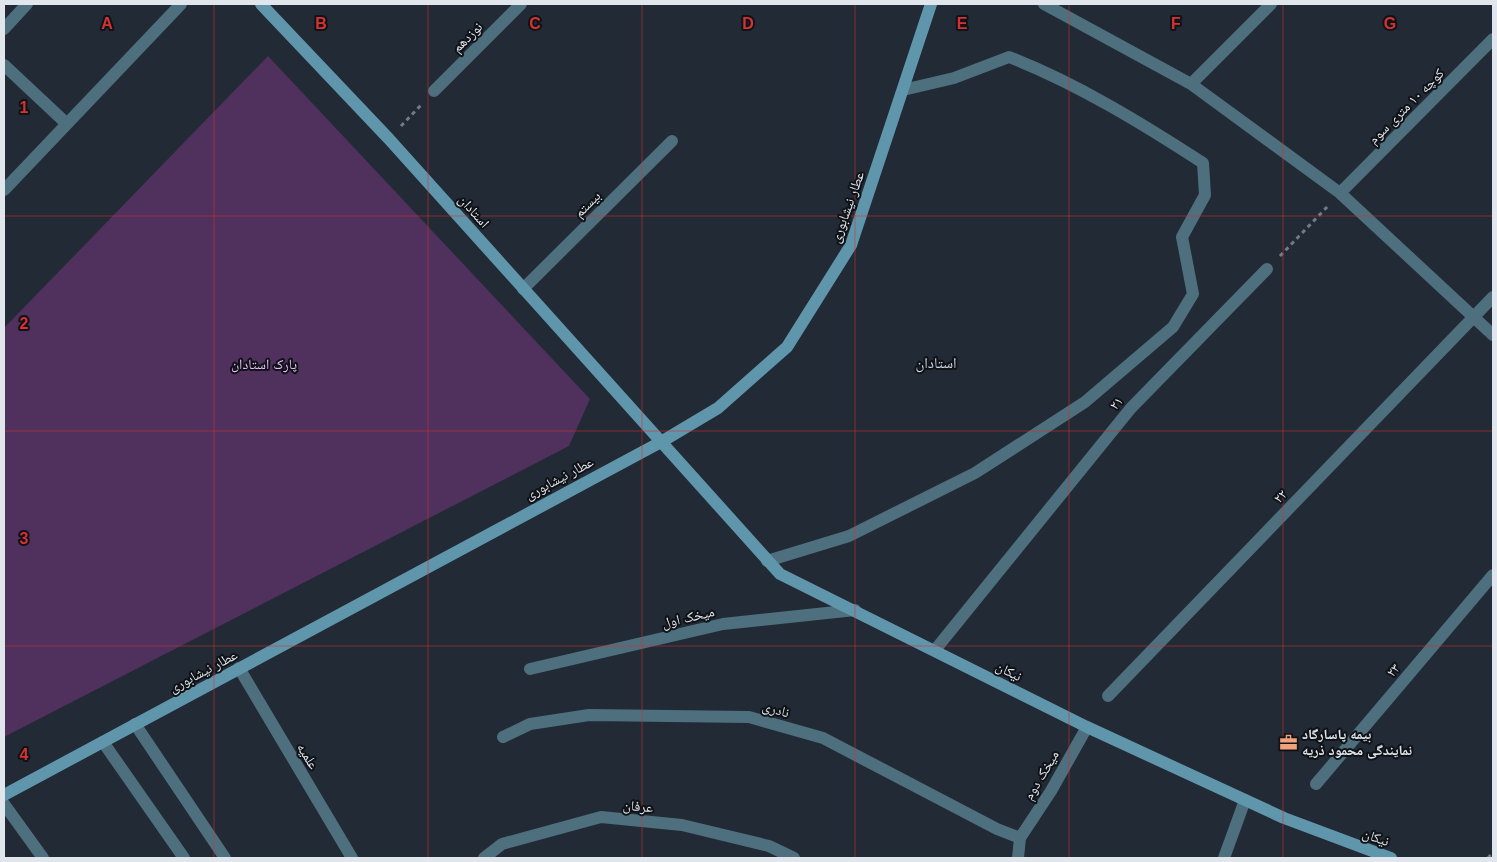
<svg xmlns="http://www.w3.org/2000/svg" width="1497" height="862" font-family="Helvetica,'Noto Naskh Arabic',sans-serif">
	<rect width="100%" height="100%" fill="#222a35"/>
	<path fill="#50305c" d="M268 56 590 399 569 446 4 737V328Z"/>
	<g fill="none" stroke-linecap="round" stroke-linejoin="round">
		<path stroke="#757b85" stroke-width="3" stroke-dasharray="4 4" stroke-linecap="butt" d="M401 126 423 103
			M1280 256 1328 206
			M1488 858 1493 852"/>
		<path stroke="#4e6f7d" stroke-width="12" d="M1044 4 1191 84 1340 193 1493 335
			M4 29 27 4
			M4 65 67 124
			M1191 84 1271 4
			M434 91 521 4
			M4 190 181 4
			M1340 193 1493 39
			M523 289 672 141
			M767 561 849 536 975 473 1085 402 1173 327 1193 294 1182 237 1205 195 1203 163C1143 124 1076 83 1009 57L954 78 903 90
			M935 650 1131 408 1267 269
			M239 668 352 858
			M530 669 723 624 855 610
			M1108 696 1493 297
			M135 724 225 858
			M503 737 530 724 589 715 749 717 823 738 997 829 1020 838
			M103 742 184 858
			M1316 784 1493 575
			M4 804 43 858
			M484 858 502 844 601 817 682 825 769 846 794 858
			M1018 858 1020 838 1051 791 1087 727
			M1224 858 1245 800"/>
		<path stroke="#6096ac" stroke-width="12" d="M261 4 389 139 780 574 1087 727 1284 818 1391 858
			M4 795 661 442 718 408 787 347 851 245 931 4"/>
	</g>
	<path fill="none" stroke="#d73232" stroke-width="1" stroke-opacity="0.55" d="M214 4V858M428 4V858M642 4V858M855 4V858M1069 4V858M1283 4V858M4 216H1493M4 431H1493M4 646H1493"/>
	<defs>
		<symbol id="office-bare" viewBox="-9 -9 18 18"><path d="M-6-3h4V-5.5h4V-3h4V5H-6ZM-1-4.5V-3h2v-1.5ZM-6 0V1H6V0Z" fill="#f1a27b" stroke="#0f1217" stroke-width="2.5" paint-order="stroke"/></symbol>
	</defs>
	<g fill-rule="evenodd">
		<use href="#office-bare" x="1276" y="730" width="25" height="25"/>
	</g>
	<g text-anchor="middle" stroke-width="4" stroke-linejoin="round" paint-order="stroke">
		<g font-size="14" fill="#e1e6ed" stroke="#0f1217">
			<text transform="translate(467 37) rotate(-45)" y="5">نوزدهم</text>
			<text transform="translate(1406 106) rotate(-45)" y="5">کوچه ۱۰ متری سوم</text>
			<text transform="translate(587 204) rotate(-45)" y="5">بیستم</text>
			<text transform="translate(847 207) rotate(-70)" y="5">عطار نیشابوری</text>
			<text transform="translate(474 211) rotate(48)" y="5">استادان</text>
			<text transform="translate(1116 403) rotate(-50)" y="5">۲۱</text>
			<text transform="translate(559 478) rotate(-28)" y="5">عطار نیشابوری</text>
			<text transform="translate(1280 496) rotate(-46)" y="5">۲۲</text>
			<text transform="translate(688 617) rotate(-13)" y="5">میخک اول</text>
			<text transform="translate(1393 670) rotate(-50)" y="5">۲۳</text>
			<text transform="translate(203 671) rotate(-28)" y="5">عطار نیشابوری</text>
			<text transform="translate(1009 671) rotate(27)" y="5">نیکان</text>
			<text transform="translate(776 709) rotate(16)" y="5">نادری</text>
			<text transform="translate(308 756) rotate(59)" y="5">علمیه</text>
			<text transform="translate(1041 775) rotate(-59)" y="5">میخک دوم</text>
			<text transform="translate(638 806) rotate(5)" y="5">عرفان</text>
			<text transform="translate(1376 837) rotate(20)" y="5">نیکان</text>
		</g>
		<g font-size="14" fill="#ecbdff" stroke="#0f1217">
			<text x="264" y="369">پارک استادان</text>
		</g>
		<g font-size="14" font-weight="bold" fill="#e1e6ed" stroke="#0f1217" text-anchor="start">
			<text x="1302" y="739">بیمه پاسارگاد<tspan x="1302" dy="16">نمایندگی محمود ذریه</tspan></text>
		</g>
		<g font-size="15" fill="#cbd5e3" stroke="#0f1217">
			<text x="936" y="368">استادان</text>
		</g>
	</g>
	<g font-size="16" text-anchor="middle" font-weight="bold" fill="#d73232" stroke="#0f1217" stroke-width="4" stroke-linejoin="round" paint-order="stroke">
		<text x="107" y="29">A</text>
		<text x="321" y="29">B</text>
		<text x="535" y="29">C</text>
		<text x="748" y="29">D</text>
		<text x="962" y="29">E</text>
		<text x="1176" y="29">F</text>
		<text x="1390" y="29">G</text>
		<text x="24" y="113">1</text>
		<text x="24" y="329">2</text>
		<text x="24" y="544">3</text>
		<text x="24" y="760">4</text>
	</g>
	<rect width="1497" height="862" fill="none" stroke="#e1e6ed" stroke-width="10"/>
</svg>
